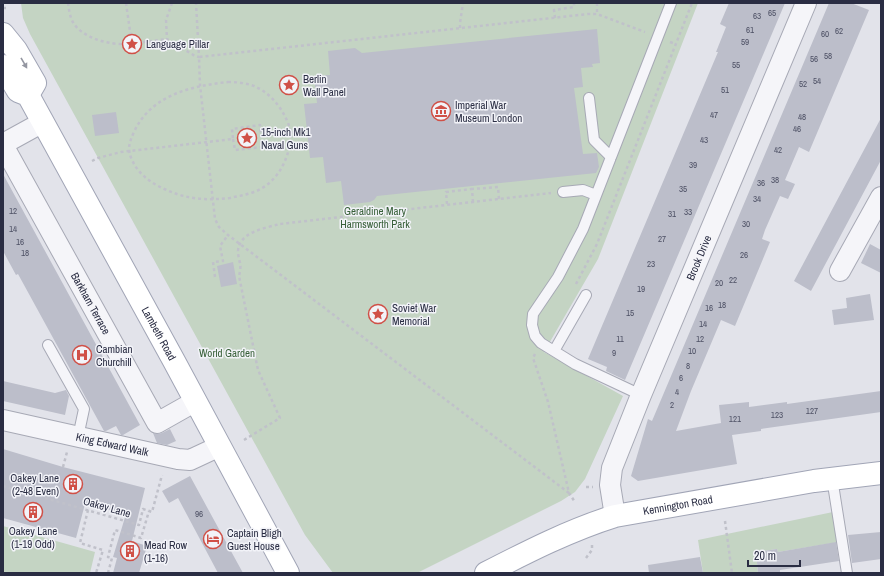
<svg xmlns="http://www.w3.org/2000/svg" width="884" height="576" font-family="'Archivo Narrow',sans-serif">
	<rect width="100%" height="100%" fill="#e2e3ea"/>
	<path fill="#c4d4c3" d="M21 3H698L598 259 544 352 623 396 585 479 575 492 561 501 417 573H333L305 535 30 34 23 18Z
		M833 512 839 542 778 552 777 549 756 552 758 573H703L698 540Z
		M3 526 95 552 90 573H3Z"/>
	<path fill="#bcbeca" d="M729 3H785L625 380 606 371 607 367 588 359 718 52H716L726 27 720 24Z
		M829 3H851L869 10 809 152 799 147 785 180 795 184 788 199 780 196 765 230 762 239 770 242 735 326 721 320 691 391 676 431 721 423 719 405 749 402V407L787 402V404L881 391V412L761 429V431L732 435 737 464 638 481 631 476 648 419 652 421Z
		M597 29 600 63 592 64 593 67 581 68 583 87 574 88 583 154 597 153 599 167 596 173 377 196 374 200 370 202 344 205 341 181 326 183 323 157 310 158 304 104 317 103 314 76 330 75 328 51 355 48 362 53Z
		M116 112 119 133 95 136 92 115Z
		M881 118V160L811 291 794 281Z
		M3 174 140 425 123 435H121L116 426 106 431H104L18 274 16 275 3 251Z
		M870 244 881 250V273L861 263Z
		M233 262 237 284 221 287 217 266Z
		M870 294 874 320 834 325 832 310 847 308 846 298Z
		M3 381 55 393 66 390 69 396 65 415 3 401Z
		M170 429 176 441 167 445 157 443 153 433 157 434 162 433Z
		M3 449 63 467 145 488 132 541 147 546 139 573H113L117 558 113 557 126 514 85 504 76 538 3 518Z
		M190 476 232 553 243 573H218L178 498 169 503 162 491Z
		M881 532V559L852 563 848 535Z
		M836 542 839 561 780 570V573H758L756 552 777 549 778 552Z
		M700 557 703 573H649L648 565Z"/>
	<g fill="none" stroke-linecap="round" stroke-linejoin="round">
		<defs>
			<path id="service" d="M589 98 594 140 611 157
				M563 192 583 190 596 195
				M48 345 84 409 78 437
				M554 351 586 295
				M641 395 575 364 541 343 535 336 532 325 533 314 558 277 583 229 671 3
				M832 478 847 573"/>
			<g id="minor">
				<path d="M3 144 43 122"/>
				<path id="s1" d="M3 145 157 423 196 401"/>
				<path d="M840 271 881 197"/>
				<path id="s2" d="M3 420 178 459 190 460 220 446"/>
				<path id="s3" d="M615 516 610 485 612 468 641 395 806 3"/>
			</g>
			<g id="primary">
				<path d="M3 34 16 50 35 83 28 95"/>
				<path id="s4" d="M3 66 18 91 28 95 174 361 288 573"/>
				<path id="s5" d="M486 573C527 552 570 530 615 516L814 481 881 473"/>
			</g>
		</defs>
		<use href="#service" stroke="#a7a9b5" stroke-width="12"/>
		<use href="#minor" stroke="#a7a9b5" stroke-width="22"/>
		<use href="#primary" stroke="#a1a5b6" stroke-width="24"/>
		<path stroke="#c0c1ca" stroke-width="2.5" stroke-dasharray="3 3" stroke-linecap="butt" d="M68 3C69 10 70 18 74 24 85 39 110 45 127 44
			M126 3 131 38
			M172 3 166 20 167 39 195 56 199 57 196 3
			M597 3V14
			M3 8H9
			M555 18 554 10 574 7V4
			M460 28V23L463 3
			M127 44a5 5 0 1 1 10 0a5 5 0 1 1-10 0Z
			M670 42 676 44
			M137 43 167 39
			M228 82C237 82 246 83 254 86 273 94 286 113 291 132 292 135 290 140 290 144 286 165 275 184 254 192 246 195 238 196 230 198 211 200 195 200 177 194 159 188 140 178 132 160 127 149 129 143 134 132 151 95 191 86 228 82Z
			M233 139 235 150 262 147 261 136
			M92 161 98 158 121 152 233 139 232 129 260 125 261 136 307 131
			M473 202 472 189 498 187 499 199
			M447 204 446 192 472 189V186
			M215 277 213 262 223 261 220 246 228 235
			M576 284 597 244 692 3
			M535 354 533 358 548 402 569 493 575 502
			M244 440 280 418 258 370 239 276C240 272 241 267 240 263 239 259 238 255 238 251 239 232 265 228 280 224L551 193
			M63 467 67 452
			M3 486 30 494
			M586 487H593
			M569 493 228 235 219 227 215 219 200 85 199 57 588 14H597L645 32
			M45 498 139 525 143 509 152 512 162 475
			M88 510 80 543 103 550 96 573
			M725 521 732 573
			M586 558 592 550V545
			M108 573 112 558 108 557 115 530 141 538 149 511"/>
		<use href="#service" stroke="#f5f5f9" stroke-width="10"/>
		<use href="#minor" stroke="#f5f5f9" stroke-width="20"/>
		<use href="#primary" stroke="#fff" stroke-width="22"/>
	</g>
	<defs><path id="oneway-solid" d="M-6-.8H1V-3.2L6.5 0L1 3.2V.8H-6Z"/></defs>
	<use fill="#9496a1" href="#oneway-solid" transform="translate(24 63) rotate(60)"/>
	<defs>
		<symbol id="sight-ring" viewBox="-11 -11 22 22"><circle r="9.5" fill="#f2f3f8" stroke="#d05047" stroke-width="1.5"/><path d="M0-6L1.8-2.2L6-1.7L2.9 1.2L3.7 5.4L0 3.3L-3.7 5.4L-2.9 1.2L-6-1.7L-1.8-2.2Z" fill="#d05047"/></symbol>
		<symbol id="museum-ring" viewBox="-11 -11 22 22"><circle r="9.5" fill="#f2f3f8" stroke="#d05047" stroke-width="1.5"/><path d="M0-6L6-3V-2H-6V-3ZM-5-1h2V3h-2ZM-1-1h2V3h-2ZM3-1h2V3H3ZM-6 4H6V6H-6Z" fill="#d05047"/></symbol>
		<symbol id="hospital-ring" viewBox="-11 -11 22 22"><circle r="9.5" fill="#f2f3f8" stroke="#d05047" stroke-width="1.5"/><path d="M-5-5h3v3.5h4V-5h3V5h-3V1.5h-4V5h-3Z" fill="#d05047"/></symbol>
		<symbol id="building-ring" viewBox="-11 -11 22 22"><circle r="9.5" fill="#f2f3f8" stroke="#d05047" stroke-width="1.5"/><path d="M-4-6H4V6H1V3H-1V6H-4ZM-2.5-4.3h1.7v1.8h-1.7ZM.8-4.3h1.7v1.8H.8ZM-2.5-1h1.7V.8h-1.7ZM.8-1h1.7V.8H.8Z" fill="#d05047"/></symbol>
		<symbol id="hotel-ring" viewBox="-11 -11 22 22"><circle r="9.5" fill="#f2f3f8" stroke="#d05047" stroke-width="1.5"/><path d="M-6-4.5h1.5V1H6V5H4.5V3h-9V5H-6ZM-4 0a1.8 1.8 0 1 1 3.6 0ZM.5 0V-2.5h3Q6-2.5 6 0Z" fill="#d05047"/></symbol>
	</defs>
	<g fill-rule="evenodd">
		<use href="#sight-ring" x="121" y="33" width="22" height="22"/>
		<use href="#sight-ring" x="278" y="74" width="22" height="22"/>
		<use href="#museum-ring" x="430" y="100" width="22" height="22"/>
		<use href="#sight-ring" x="236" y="127" width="22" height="22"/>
		<use href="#sight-ring" x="367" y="303" width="22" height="22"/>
		<use href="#hospital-ring" x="71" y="344" width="22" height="22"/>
		<use href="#building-ring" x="62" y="473" width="22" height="22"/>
		<use href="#building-ring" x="22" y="501" width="22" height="22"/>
		<use href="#hotel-ring" x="202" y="528" width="22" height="22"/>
		<use href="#building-ring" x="119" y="540" width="22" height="22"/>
	</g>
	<g text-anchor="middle" stroke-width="3" stroke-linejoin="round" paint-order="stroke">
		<g font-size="9" fill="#4e5165">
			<text x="772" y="16">65</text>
			<text x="757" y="19">63</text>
			<text x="750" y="33">61</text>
			<text x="839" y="34">62</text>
			<text x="825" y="37">60</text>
			<text x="745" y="45">59</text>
			<text x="828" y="59">58</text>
			<text x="814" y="62">56</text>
			<text x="736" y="68">55</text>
			<text x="817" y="84">54</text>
			<text x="803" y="87">52</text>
			<text x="725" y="93">51</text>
			<text x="714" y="118">47</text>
			<text x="802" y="120">48</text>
			<text x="797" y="132">46</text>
			<text x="704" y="143">43</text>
			<text x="778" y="153">42</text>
			<text x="693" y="168">39</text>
			<text x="775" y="183">38</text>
			<text x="761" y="186">36</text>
			<text x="683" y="192">35</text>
			<text x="757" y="202">34</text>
			<text x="13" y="214">12</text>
			<text x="688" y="215">33</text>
			<text x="672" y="217">31</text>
			<text x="746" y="227">30</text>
			<text x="13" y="232">14</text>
			<text x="662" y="242">27</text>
			<text x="20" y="245">16</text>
			<text x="25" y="256">18</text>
			<text x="744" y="258">26</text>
			<text x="651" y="267">23</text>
			<text x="733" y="283">22</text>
			<text x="719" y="286">20</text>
			<text x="641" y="292">19</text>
			<text x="722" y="308">18</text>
			<text x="709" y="311">16</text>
			<text x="630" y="316">15</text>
			<text x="703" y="327">14</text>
			<text x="620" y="342">11</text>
			<text x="700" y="342">12</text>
			<text x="692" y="354">10</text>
			<text x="614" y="356">9</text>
			<text x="688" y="369">8</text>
			<text x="681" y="381">6</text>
			<text x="677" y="395">4</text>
			<text x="672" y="408">2</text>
			<text x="812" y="414">127</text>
			<text x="777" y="418">123</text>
			<text x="735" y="422">121</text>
			<text x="199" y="517">96</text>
		</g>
		<g font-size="11" fill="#2a2d43" stroke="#f2f3f8" text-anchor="start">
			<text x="146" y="48">Language Pillar</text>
			<text x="303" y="83">Berlin<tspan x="303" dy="13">Wall Panel</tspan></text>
			<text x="455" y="109">Imperial War<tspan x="455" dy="13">Museum London</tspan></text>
			<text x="261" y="136">15-inch Mk1<tspan x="261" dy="13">Naval Guns</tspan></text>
			<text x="392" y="312">Soviet War<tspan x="392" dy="13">Memorial</tspan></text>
			<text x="96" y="353">Cambian<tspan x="96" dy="13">Churchill</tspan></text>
			<text x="59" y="482" text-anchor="end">Oakey Lane<tspan x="59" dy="13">(2-48 Even)</tspan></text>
			<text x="33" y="535" text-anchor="middle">Oakey Lane<tspan x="33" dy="13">(1-19 Odd)</tspan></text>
			<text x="227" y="537">Captain Bligh<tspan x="227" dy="13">Guest House</tspan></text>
			<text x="144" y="549">Mead Row<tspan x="144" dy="13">(1-16)</tspan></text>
		</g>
		<g font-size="11" fill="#375f38" stroke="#f2f3f8">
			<text x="375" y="215">Geraldine Mary<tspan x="375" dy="13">Harmsworth Park</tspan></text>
			<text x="227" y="357">World Garden</text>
		</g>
		<g font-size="11" fill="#2a2d43" stroke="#f2f3f8">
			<text dy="4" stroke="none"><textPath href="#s3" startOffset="276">Brook Drive</textPath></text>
			<text dy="4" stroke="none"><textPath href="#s1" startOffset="181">Barkham Terrace</textPath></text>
			<text dy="4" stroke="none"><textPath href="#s4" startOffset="312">Lambeth Road</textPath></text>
			<text dy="4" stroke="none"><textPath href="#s2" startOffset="112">King Edward Walk</textPath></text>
			<text dy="4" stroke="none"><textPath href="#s5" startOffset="205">Kennington Road</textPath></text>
			<text transform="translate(107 507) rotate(16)" y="4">Oakey Lane</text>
		</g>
	</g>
	<rect width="884" height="576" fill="none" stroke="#2a2d43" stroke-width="8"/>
	<path d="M748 560v6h52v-6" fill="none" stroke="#2a2d43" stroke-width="2"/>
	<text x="754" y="560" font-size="12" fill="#2a2d43" stroke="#f2f3f8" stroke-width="3" paint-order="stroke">20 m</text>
</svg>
